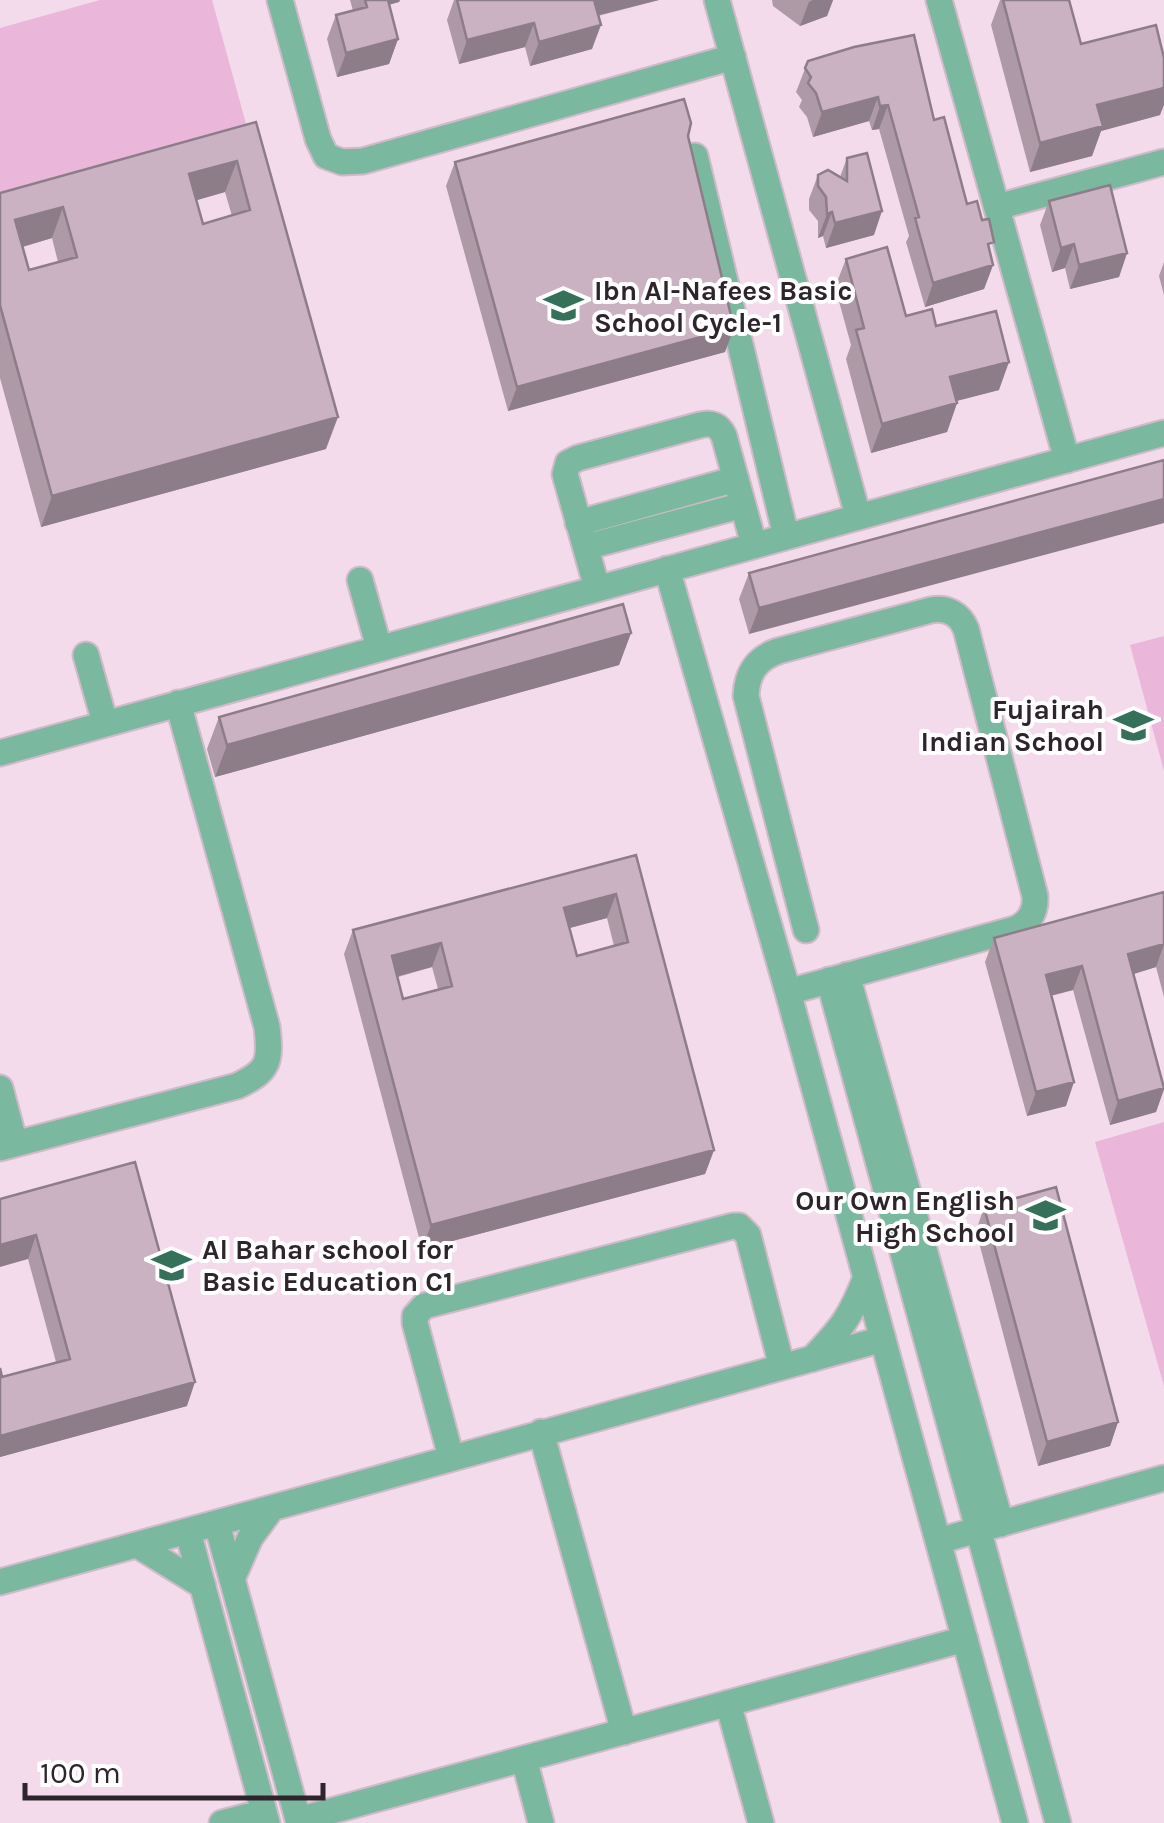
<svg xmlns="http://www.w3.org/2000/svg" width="1164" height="1823" font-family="Karla,sans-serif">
	<rect width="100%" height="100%" fill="#f4dbec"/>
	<path fill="#eab6d9" d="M100 0H212L248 131 0 200V28Z
		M1164 636V771L1130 645Z
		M1164 1122V1386L1095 1142Z"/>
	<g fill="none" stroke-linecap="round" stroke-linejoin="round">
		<defs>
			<path id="minor" d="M280 0 318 139 326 156 342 162 363 161 733 57
				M717 0 858 516
				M939 0 1067 460
				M695 156 786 536
				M997 207 1164 162
				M578 523 736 479
				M586 547 743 505
				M667 569 788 992 1015 1823
				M360 580 379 648
				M597 588 565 474 568 463 578 458 700 425C711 422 719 425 724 436L754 545
				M86 655 105 723
				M0 753 1164 433
				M847 975 1001 1524
				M829 980 1058 1823
				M788 992 1015 929C1030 923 1036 911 1035 896L966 629C960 614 947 607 931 610L778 651C756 659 747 673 746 696L806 930
				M0 1088 15 1144
				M0 1148 237 1086C269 1071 271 1062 267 1027L178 703
				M812 1359C841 1329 851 1317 866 1277
				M541 1432 624 1732
				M451 1457 415 1323V1316L424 1306 733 1226H739L748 1235 782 1367
				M217 1524 299 1823
				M188 1532 267 1823
				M938 1541 1164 1478
				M137 1545 203 1586
				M232 1579 250 1538 272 1508
				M0 1582C295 1503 588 1420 883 1339
				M728 1703 761 1823
				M524 1759 541 1823
				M298 1820 965 1639
				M222 1823 264 1812"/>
		</defs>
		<use href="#minor" stroke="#d0bac9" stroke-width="29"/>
		<use href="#minor" stroke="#7ab99f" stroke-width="25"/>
	</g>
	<path fill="#ae99a7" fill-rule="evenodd" d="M350 0H400L399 2 389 5 398 39 389 64 337 77 327 39 336 15 353 11Z
		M454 0H659L598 16 592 49 530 66 525 47 459 64 447 20Z
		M772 0H833L827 16 800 26 773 6Z
		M1000 0H1069L1081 44 1160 115 1101 131 1092 156 1030 172 991 25Z
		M808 61 934 120 967 204 990 254 993 265 984 289 925 307 906 242 909 236 879 129 872 130 869 121 813 137 807 117 799 107 802 100 796 92Z
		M256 122 326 449 41 527 0 378V193ZM225 192 232 216 203 224 196 200ZM52 238 58 262 29 270 23 247Z
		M688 136 725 352 508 411 446 186 455 162Z
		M847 158 874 235 826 248 823 236 818 238V221L809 210V199L818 175 840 177Z
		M1049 201 1127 253 1119 277 1070 289 1065 268 1052 272 1040 225Z
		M846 259 906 316 936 326 999 390 957 401V403L947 432 871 453 846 359 851 345 835 287Z
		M1164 262V295L1159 276Z
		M1164 460 749 634 739 599 749 573Z
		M631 633 619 665 215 777 207 749 219 717Z
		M636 855 714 1150 705 1174 422 1249 344 954 353 930ZM607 918 614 946 577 956 569 928ZM432 967 438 989 403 999 398 977Z
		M1164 892V997L1156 967 1134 974 1164 1085V1090L1156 1112 1110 1125 1073 990 1051 996 1066 1106 1027 1116 985 962 994 938Z
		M135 1162 187 1406 0 1457V1368L2 1377 56 1362 28 1259 0 1199Z
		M984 1207 1118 1422 1110 1446 1038 1466 976 1231Z"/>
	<path fill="#8d7d88" d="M378 0H400L399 2 375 8Z
		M591 0H659L583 19Z
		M813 0H833L827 16 800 26 809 2Z
		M534 23 525 47 459 64 467 40Z
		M601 25 592 49 530 66 539 42Z
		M398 39 389 64 337 77 346 53Z
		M1164 88V105L1160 115 1101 131 1092 156 1030 172 1040 143 1097 105Z
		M878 97 869 121 813 137 822 112Z
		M888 105 879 129 872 130 880 106Z
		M237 161 225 192 177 206 189 174Z
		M63 207 52 238 4 252 15 220Z
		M882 211 874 235 826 248 835 223Z
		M832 212 823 236 818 238 827 214Z
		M1074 244 1065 268 1052 272 1061 248Z
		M1127 253 1119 277 1070 289 1079 265Z
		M993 265 984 289 925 307 933 283Z
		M734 328 725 352 508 411 517 387Z
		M1009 362 999 390 940 405 950 377Z
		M957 403 947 432 871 453 882 424Z
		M338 417 326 449 41 527 52 496Z
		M1164 499V523L749 634 759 608Z
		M631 633 619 665 215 777 227 745Z
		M616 894 607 918 555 932 564 908Z
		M441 943 432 967 383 980 392 956Z
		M1164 944 1156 967 1120 978 1128 954Z
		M1082 966 1073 990 1037 999 1046 975Z
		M1074 1082 1066 1106 1027 1116 1036 1092Z
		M1164 1088 1156 1112 1110 1125 1118 1101Z
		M714 1150 705 1174 422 1249 431 1225Z
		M36 1235 28 1259 0 1267V1245Z
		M195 1382 187 1406 0 1457V1436Z
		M1118 1422 1110 1446 1038 1466 1047 1442Z"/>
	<path fill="#cab2c2" stroke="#8d7d88" stroke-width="2.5" fill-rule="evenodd" d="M365 0H388L398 39 346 53 336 15 367 7Z
		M457 0H594L601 25 539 42 534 23 467 40Z
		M1003 0H1069L1081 44 1156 25 1164 58V88L1097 105 1103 126 1040 143Z
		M914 35 934 120 944 117 967 204 977 201 982 220 989 219 994 242 988 244 993 265 933 283 915 218 919 217 888 105 880 106 878 97 822 112 816 93 808 83 811 77 805 68 808 61 854 47Z
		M684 99 691 123 688 136 734 328 517 387 455 162Z
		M256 122 338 417 52 496 0 305V193ZM237 161 250 210 203 224 189 174ZM63 207 77 257 29 270 15 220Z
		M867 153 882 211 835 223 832 212 827 214 826 197 818 186V175L828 170 847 181V158Z
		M1110 185 1127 253 1079 265 1074 244 1061 248 1049 201Z
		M887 247 906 316 932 309 936 326 996 311 1009 362 950 377 957 403 882 424 856 330 864 328 846 259Z
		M1164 460V499L759 608 749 573Z
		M623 604 631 633 227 745 219 717Z
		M636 855 714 1150 431 1225 353 930ZM616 894 628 942 577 956 564 908ZM441 943 452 986 403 999 392 956Z
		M1164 892V944L1128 954 1164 1088 1118 1101 1082 966 1046 975 1074 1082 1036 1092 994 938Z
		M135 1162 195 1382 0 1436V1368L2 1377 70 1359 36 1235 0 1245V1199Z
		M1056 1187 1118 1422 1047 1442 984 1207Z"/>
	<defs>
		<symbol id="school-bare" viewBox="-9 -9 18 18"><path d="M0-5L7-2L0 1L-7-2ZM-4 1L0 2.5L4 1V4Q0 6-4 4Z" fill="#35705a" stroke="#fff" stroke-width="2.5" paint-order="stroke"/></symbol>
	</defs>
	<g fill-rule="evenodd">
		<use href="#school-bare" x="536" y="278" width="55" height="55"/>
		<use href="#school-bare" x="1106" y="698" width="55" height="55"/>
		<use href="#school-bare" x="1018" y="1188" width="55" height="55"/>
		<use href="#school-bare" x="144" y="1238" width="55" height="55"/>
	</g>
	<g text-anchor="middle" stroke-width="8" stroke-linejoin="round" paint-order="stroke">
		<g font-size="28" font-weight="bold" fill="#2e242b" stroke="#fff" text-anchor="start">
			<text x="594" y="300">Ibn Al-Nafees Basic<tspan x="594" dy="32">School Cycle-1</tspan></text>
			<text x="1104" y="719" text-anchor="end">Fujairah<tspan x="1104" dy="32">Indian School</tspan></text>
			<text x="1015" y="1210" text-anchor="end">Our Own English<tspan x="1015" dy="32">High School</tspan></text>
			<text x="202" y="1259">Al Bahar school for<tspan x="202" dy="32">Basic Education C1</tspan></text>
		</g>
	</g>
	<path d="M25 1783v15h298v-15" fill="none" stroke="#2e242b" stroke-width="5"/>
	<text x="40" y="1783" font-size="30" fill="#2e242b" stroke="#ffffff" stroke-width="8" paint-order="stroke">100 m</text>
</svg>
